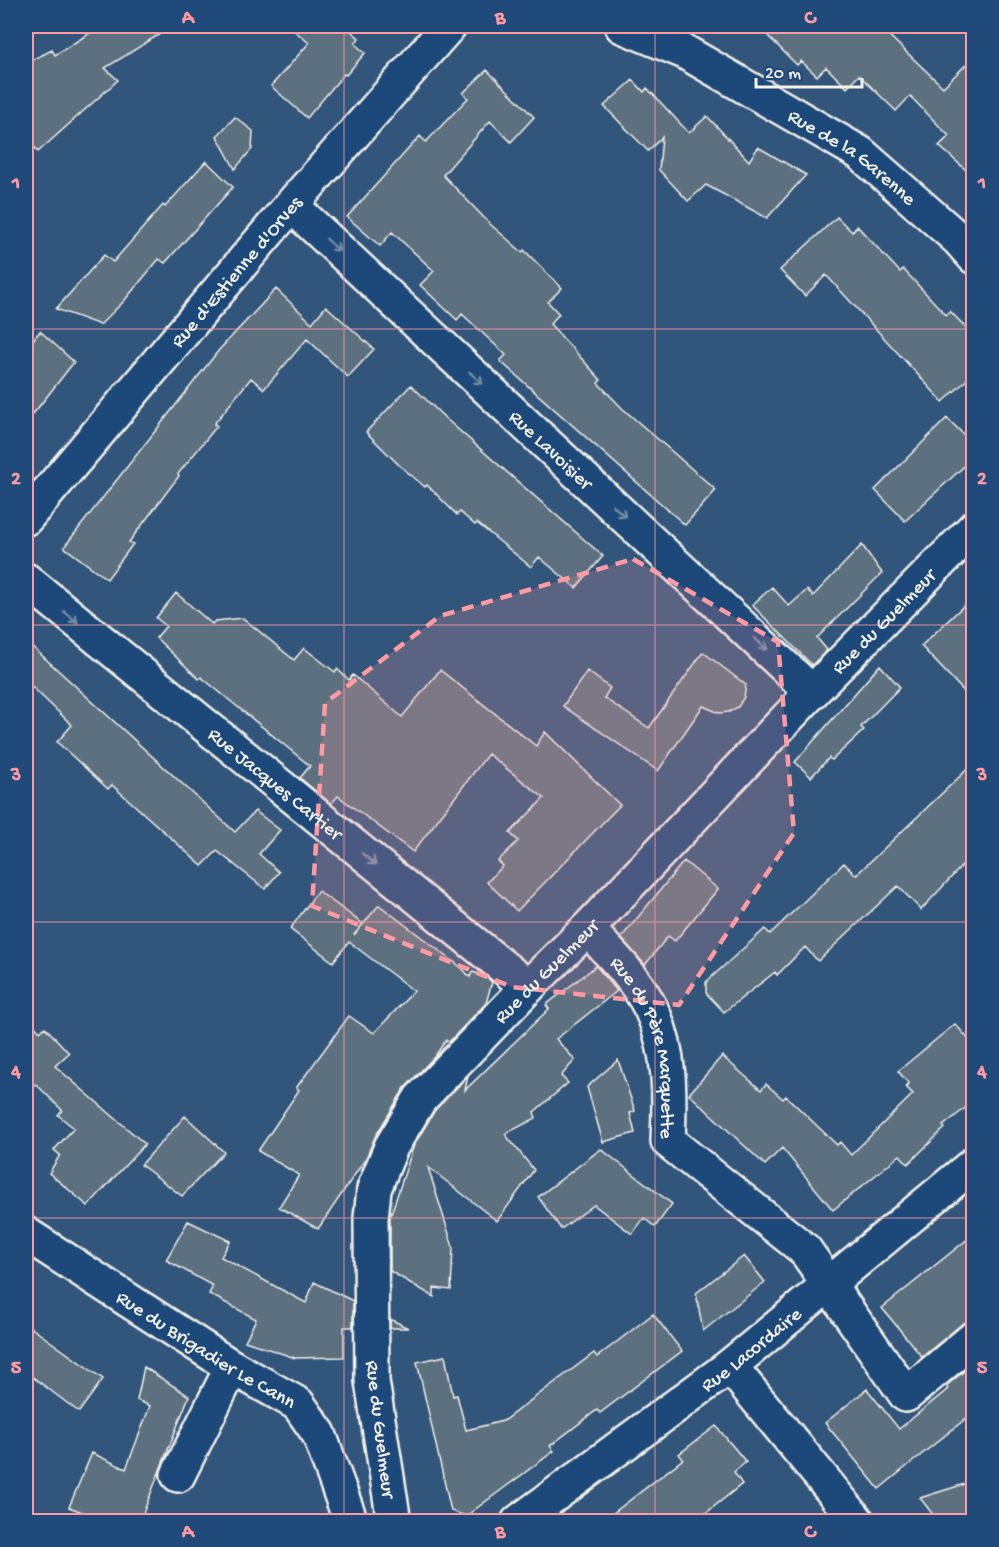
<svg xmlns="http://www.w3.org/2000/svg" width="999" height="1547" font-family="'Gochi Hand',sans-serif">
	<rect width="100%" height="100%" fill="#32557c"/>
	<filter id="ink" filterUnits="userSpaceOnUse"><feTurbulence type="fractalNoise" baseFrequency=".0167" numOctaves="2"/><feDisplacementMap in="SourceGraphic" scale="12" xChannelSelector="R" yChannelSelector="G"/><feConvolveMatrix kernelMatrix="1 2 1 2 8 2 1 2 1" color-interpolation-filters="sRGB"/></filter>
	<g filter="url(#ink)">
		<path fill="#5d707f" stroke="#f4f1e8" stroke-width="1.5" d="M101 26H173L105 68 118 80 38 152 26 137V63L52 50 55 55Z
			M289 26H345L359 38 355 44 365 53 346 75 344 74 307 118 271 86 309 43Z
			M758 26H879L943 87 974 57V177L939 146 949 136 910 96 896 111 859 75 847 88 826 67 817 76 801 61 797 65Z
			M487 70 534 117 511 142 490 121 443 175 490 224 522 252 524 250 562 288 548 302 559 314 550 324 601 380 598 383 622 408 716 490 685 525 500 361 506 355 462 314 457 320 420 285 434 271 392 232 380 246 347 217 420 136 426 142 468 98 463 93Z
			M633 80 644 92 647 88 689 133 707 116 749 161 758 147 806 175 767 218 706 185 688 201 659 170 662 137 648 151 604 106Z
			M235 117 253 131 252 149 235 169 217 136Z
			M206 161 233 187 165 263 159 259 124 301 100 325 56 309 104 255 113 262 163 205 165 207Z
			M837 217 852 232 857 226 900 272 903 269 946 315 950 311 974 336V373L943 402 826 275 805 296 780 270Z
			M276 289 312 323 326 306 374 349 348 377 307 339 264 389 251 378 214 424 217 426 178 474 179 476 129 542 133 544 107 579 64 547 219 350Z
			M40 331 74 362 26 423V349Z
			M411 385 445 418 603 556 576 588 539 557 531 567 477 523 475 525 460 512 457 515 427 485 425 487 399 465 366 432Z
			M947 418 974 445V457L905 521 875 490Z
			M862 545 882 573 817 638 827 650 812 665 752 605 772 587 789 606 807 590 813 596Z
			M176 593 212 624 215 621 243 618 294 660 304 648 335 672 337 669 349 680 353 675 402 717 440 670 536 746 545 732 620 805 517 911 487 882 503 866 498 861 518 841 510 833 544 798 488 754 413 852 338 796 331 804 300 778 310 766 201 677 199 679 156 638 166 626 156 618Z
			M974 596V702L921 646Z
			M26 641 235 832 255 811 280 830 259 854 279 872 265 889 217 851 202 866 112 785 108 789 57 742 72 725 26 681Z
			M703 652 746 685 744 697 738 707 729 712 719 713 703 706 658 771 563 706 587 671 610 688 604 698 649 728Z
			M880 665 900 687 861 727 864 730 832 760 829 758 811 777 795 762Z
			M974 763V853L921 910 898 886 818 961 805 947 777 975 775 972 724 1012 706 993V982L765 929 770 934 844 863 856 875Z
			M684 861 718 889 675 941 668 936 645 965 621 938Z
			M318 891 363 924 354 935 379 905 462 968 470 977 472 972 485 976 492 982 486 1003 449 1042 446 1040 435 1056 404 1089 375 1137 366 1158 318 1229 279 1207 299 1175 258 1151 299 1090 296 1088 349 1016 374 1033 414 991 349 942 333 962 290 929Z
			M596 966 617 991 556 1039 575 1060 561 1076 568 1083 534 1112 536 1118 505 1134 534 1170 497 1221 428 1167 453 1247 451 1290 434 1288V1297L390 1271V1217L414 1145 435 1110 468 1076 465 1090 549 1009 546 1005Z
			M26 1017 40 1032 45 1027 69 1053 55 1066 145 1144 88 1206 49 1173 60 1155 54 1150 74 1128 58 1115 62 1110 36 1084 26 1094Z
			M955 1024 974 1045V1101L943 1126 945 1128 908 1164 900 1155 833 1210 782 1148 765 1165 689 1094 722 1056 761 1090 766 1084 783 1099 786 1096 837 1145 840 1142 851 1155 913 1094 905 1086 909 1084 898 1071Z
			M618 1060 635 1111 630 1113 635 1133 603 1142 587 1087Z
			M185 1116 224 1152 182 1196 141 1165Z
			M601 1149 672 1204 655 1227 644 1218 632 1234 594 1205 561 1229 538 1197Z
			M188 1221 230 1241 221 1257 306 1303 314 1282 353 1301V1327H344V1357L295 1358 245 1341 256 1319 209 1294 213 1286 166 1260Z
			M974 1234V1320L962 1324 922 1357 882 1308Z
			M744 1256 765 1282 703 1331 696 1293Z
			M653 1314 682 1351 600 1413 597 1410 550 1446 554 1451 466 1516 451 1511 417 1362 445 1356 453 1396 457 1395 466 1430 503 1421 594 1353 597 1357Z
			M390 1319 408 1328H390Z
			M26 1324 103 1379 79 1412 26 1372Z
			M974 1363V1421L969 1416 879 1489 825 1423 867 1389 899 1429 948 1389 946 1386Z
			M144 1367 189 1396 140 1521H106L69 1507 92 1453 126 1469 150 1406 137 1400Z
			M716 1426 746 1462 734 1472 742 1484 696 1521H603L683 1459 679 1454Z
			M974 1481V1521H938L920 1498Z"/>
		<g fill="none" stroke-linecap="round" stroke-linejoin="round">
			<defs>
				<g id="minor">
					<path id="s1" d="M622 26 685 52 860 153 958 239 974 257"/>
					<path id="s2" d="M291 205 812 692"/>
					<path id="s3" d="M26 518 291 205 449 26"/>
					<path id="s4" d="M26 580 528 987"/>
					<path id="s5" d="M587 929C610 953 636 978 651 1009 671 1050 670 1096 668 1141L805 1250 906 1395 974 1338"/>
					<path id="s6" d="M26 1234 232 1367 298 1404 319 1434 351 1522"/>
					<path d="M730 1366 858 1522"/>
					<path d="M178 1475 232 1367"/>
					<path id="s7" d="M394 1522 372 1381 371 1218 374 1189 391 1147 420 1099 528 987 587 929 812 692 974 528"/>
					<path id="s8" d="M518 1522 730 1366 974 1164"/>
				</g>
			</defs>
			<use href="#minor" stroke="#f4f1e8" stroke-width="38"/>
			<use href="#minor" stroke="#1f4a7a" stroke-width="33"/>
		</g>
		<defs><path id="oneway-shaft" d="M-6 0H5M1.5-3L5.5 0L1.5 3" fill="none" stroke-width="1.6" stroke-linecap="round" stroke-linejoin="round" transform="scale(1.5)"/></defs>
		<g stroke="#748da6">
			<use href="#oneway-shaft" transform="translate(333 245) rotate(43)"/>
			<use href="#oneway-shaft" transform="translate(476 378) rotate(43)"/>
			<use href="#oneway-shaft" transform="translate(619 511) rotate(43)"/>
			<use href="#oneway-shaft" transform="translate(71 617) rotate(39)"/>
			<use href="#oneway-shaft" transform="translate(761 644) rotate(43)"/>
			<use href="#oneway-shaft" transform="translate(369 859) rotate(39)"/>
		</g>
	</g>
	<path fill="#ff9aa2" fill-opacity="0.2" stroke="#ff9aa2" stroke-width="4.5" stroke-dasharray="12 8" stroke-linejoin="round" d="M633 559 778 642 794 833 679 1005 512 987 312 906 325 703 440 616Z"/>
	<path fill="none" stroke="#ff9aa2" stroke-width="1.5" stroke-opacity="0.55" d="M344 26V1522M655 26V1522M26 329H974M26 625H974M26 922H974M26 1218H974"/>
	<g text-anchor="middle" stroke-width="4.5" stroke-linejoin="round" paint-order="stroke">
		<g font-size="20" fill="#f4f1e8" stroke="#1f4a7a">
			<text dy="7" stroke="none"><textPath href="#s1" startOffset="266">Rue de la Garenne</textPath></text>
			<text dy="7" stroke="none"><textPath href="#s3" startOffset="324">Rue d'Estienne d'Orves</textPath></text>
			<text dy="7" stroke="none"><textPath href="#s2" startOffset="357">Rue Lavoisier</textPath></text>
			<text dy="7" stroke="none"><textPath href="#s7" startOffset="1102">Rue du Guelmeur</textPath></text>
			<text dy="7" stroke="none"><textPath href="#s4" startOffset="322">Rue Jacques Cartier</textPath></text>
			<text dy="7" stroke="none"><textPath href="#s7" startOffset="616">Rue du Guelmeur</textPath></text>
			<text dy="7" stroke="none"><textPath href="#s5" startOffset="138">Rue du Père Marquette</textPath></text>
			<text dy="7" stroke="none"><textPath href="#s8" startOffset="290">Rue Lacordaire</textPath></text>
			<text dy="7" stroke="none"><textPath href="#s6" startOffset="214">Rue du Brigadier Le Cann</textPath></text>
			<text transform="translate(382 1429) rotate(83)" y="7">Rue du Guelmeur</text>
		</g>
	</g>
	<rect width="999" height="1547" fill="none" stroke="#1f4a7a" stroke-width="66"/>
	<path d="M756 78v9h106v-9" fill="none" stroke="#f4f1e8" stroke-width="3"/>
	<text x="765" y="78" font-size="18" fill="#f4f1e8" stroke="#1f4a7a" stroke-width="4.5" paint-order="stroke">20 m</text>
	<rect x="33" y="33" width="933" height="1481" fill="none" stroke="#ff9aa2" stroke-width="2"/>
	<g font-size="20" text-anchor="middle" font-weight="bold" fill="#ff9aa2">
		<text x="188" y="23">A</text>
		<text x="500" y="23">B</text>
		<text x="810" y="23">C</text>
		<text x="16" y="188">1</text>
		<text x="982" y="188">1</text>
		<text x="16" y="484">2</text>
		<text x="982" y="484">2</text>
		<text x="16" y="780">3</text>
		<text x="982" y="780">3</text>
		<text x="16" y="1077">4</text>
		<text x="982" y="1077">4</text>
		<text x="16" y="1373">5</text>
		<text x="982" y="1373">5</text>
		<text x="188" y="1537">A</text>
		<text x="500" y="1537">B</text>
		<text x="810" y="1537">C</text>
	</g>
</svg>
